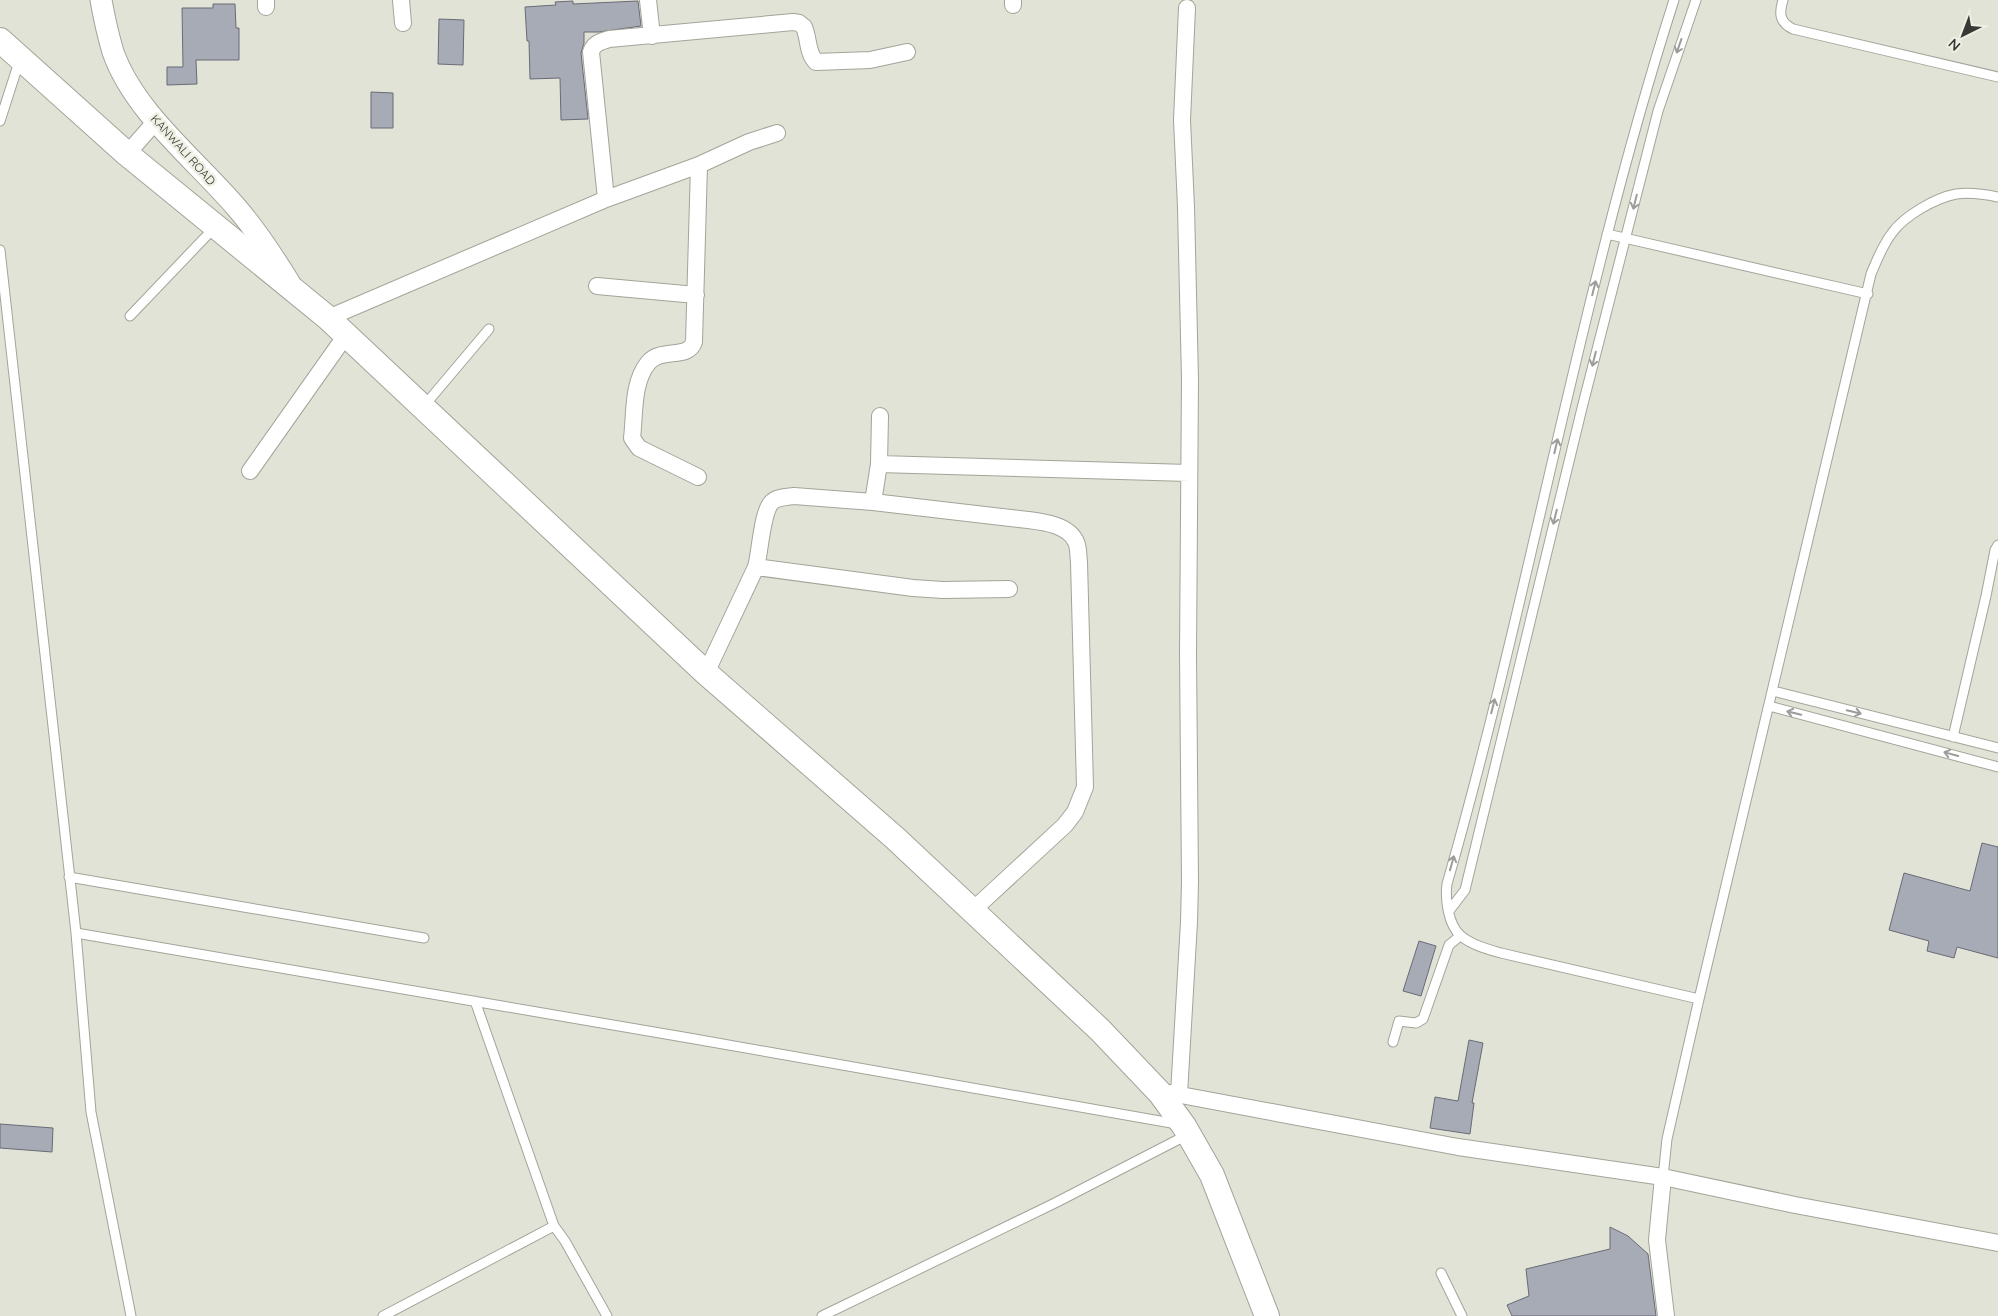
<svg xmlns="http://www.w3.org/2000/svg" width="1998" height="1316" font-family="Quicksand,sans-serif">
	<rect width="100%" height="100%" fill="#e2e3d7"/>
	<path fill="#a7abb5" stroke="#686b75" d="M573 1V4L638 1 641 26 599 32H584V43L581 53 588 119 561 120 560 78 530 79 529 41H527L525 7 556 5 555 2Z
		M213 4H235L236 28H239V60H196L197 84 167 85V67H183L182 8H213Z
		M439 19 464 20 463 65 438 64Z
		M371 92 393 93V128H371Z
		M1982 843 1998 847V958L1957 947 1954 958 1927 951 1929 941 1889 930 1904 873 1970 891Z
		M1419 941 1436 946 1421 996 1403 991Z
		M1469 1040 1483 1043 1472 1103H1474L1470 1134 1430 1128 1435 1097 1458 1101Z
		M0 1124 53 1128 52 1152 0 1148Z
		M1610 1227 1628 1236 1648 1254 1656 1316H1512L1507 1305 1529 1296 1526 1269 1610 1249Z"/>
	<g fill="none" stroke-linecap="round" stroke-linejoin="round">
		<defs>
			<path id="service" d="M1674 0C1581 290 1531 591 1447 884 1445 899 1448 925 1461 936 1472 945 1487 949 1501 953L1699 999
				M1783 0C1779 13 1779 22 1793 29L1998 77
				M0 121 20 59
				M1607 234 1868 294
				M0 250 76 933 91 1112 131 1316
				M130 316 214 228
				M424 406 489 329
				M1773 691 1998 748
				M1769 706 1998 767
				M1953 737 1986 596 1995 550 1998 545
				M69 877 424 938
				M1449 911 1465 890 1582 408 1658 111 1696 0
				M76 933 689 1038 1177 1124
				M475 1001 554 1226
				M1393 1042 1399 1021 1416 1023 1423 1019 1449 945 1460 936
				M1663 1177 1667 1139 1699 999 1871 274C1877 260 1882 246 1892 233 1904 216 1935 198 1956 194 1970 192 1984 194 1998 197
				M1441 1273 1462 1316
				M383 1316 554 1226 565 1241 607 1316
				M822 1316 1055 1203 1187 1135"/>
			<path id="minor" d="M401 0 403 23
				M648 0 652 36
				M1013 0V5
				M266 7V0
				M127 154 156 121
				M606 199 591 52C594 43 600 42 609 39L793 22 799 23 804 27C809 38 807 53 816 62L870 60 907 52
				M597 286 696 295
				M328 318 606 199 699 165 749 142 777 133
				M879 464 1189 473
				M250 471 346 335
				M698 477 639 448 632 438C635 414 632 383 648 363 661 347 688 360 694 342L699 165
				M873 502 879 464 880 416
				M756 567 913 588 943 590 1009 589
				M706 673 756 567C760 553 762 511 772 502 777 497 787 497 794 496L873 502 1028 520C1044 522 1069 525 1076 542 1079 548 1078 556 1079 562L1085 787 1075 812 1065 825 973 910
				M1170 1093 1458 1147 1663 1177 1795 1205 1998 1243
				M1179 1094 1189 922 1190 882 1188 654 1190 379 1186 207 1182 120 1187 8
				M1663 1177 1657 1240 1666 1316"/>
			<path id="tertiary" d="M101 0C104 17 108 35 113 52 134 112 196 160 236 207 257 231 273 256 289 282"/>
			<path id="secondary" d="M0 40 127 154 328 318 706 673 895 838 1100 1030 1160 1093 1184 1126 1212 1175 1267 1316"/>
		</defs>
		<use href="#service" stroke="#a3a499" stroke-width="11"/>
		<use href="#minor" stroke="#a3a499" stroke-width="18"/>
		<use href="#tertiary" stroke="#a3a499" stroke-width="23"/>
		<use href="#secondary" stroke="#a3a499" stroke-width="26"/>
		<use href="#service" stroke="#fff" stroke-width="9"/>
		<use href="#minor" stroke="#fff" stroke-width="16"/>
		<use href="#tertiary" stroke="#fff" stroke-width="21"/>
		<use href="#secondary" stroke="#fff" stroke-width="24"/>
	</g>
	<defs><path id="oneway-shaft" d="M-6 0H5M1.5-3L5.5 0L1.5 3" fill="none" stroke-width="1.6" stroke-linecap="round" stroke-linejoin="round" transform="scale(1.25)"/></defs>
	<g stroke="#9c9c9a">
		<use href="#oneway-shaft" transform="translate(1679 46) rotate(109)"/>
		<use href="#oneway-shaft" transform="translate(1635 202) rotate(104)"/>
		<use href="#oneway-shaft" transform="translate(1594 288) rotate(-76)"/>
		<use href="#oneway-shaft" transform="translate(1594 359) rotate(104)"/>
		<use href="#oneway-shaft" transform="translate(1556 446) rotate(-77)"/>
		<use href="#oneway-shaft" transform="translate(1555 517) rotate(104)"/>
		<use href="#oneway-shaft" transform="translate(1493 706) rotate(-76)"/>
		<use href="#oneway-shaft" transform="translate(1854 712) rotate(14)"/>
		<use href="#oneway-shaft" transform="translate(1794 713) rotate(-166)"/>
		<use href="#oneway-shaft" transform="translate(1951 754) rotate(-165)"/>
		<use href="#oneway-shaft" transform="translate(1452 863) rotate(-74)"/>
	</g>
	<g text-anchor="middle" stroke-width="5" stroke-linejoin="round" paint-order="stroke">
		<g font-size="12" fill="#383934" stroke="#eff0e4">
			<text transform="translate(183 150) rotate(48)" y="4">KANWALI ROAD</text>
		</g>
	</g>
	<g transform="translate(1963 35) rotate(222)" stroke="#eff0e4" stroke-width="4" paint-order="stroke">
	<path d="M0-4L9 19L0 12L-9 19Z" fill="#383934"/>
	<text y="-8" font-size="14" font-weight="bold" text-anchor="middle" fill="#383934">N</text>
	</g>
</svg>
